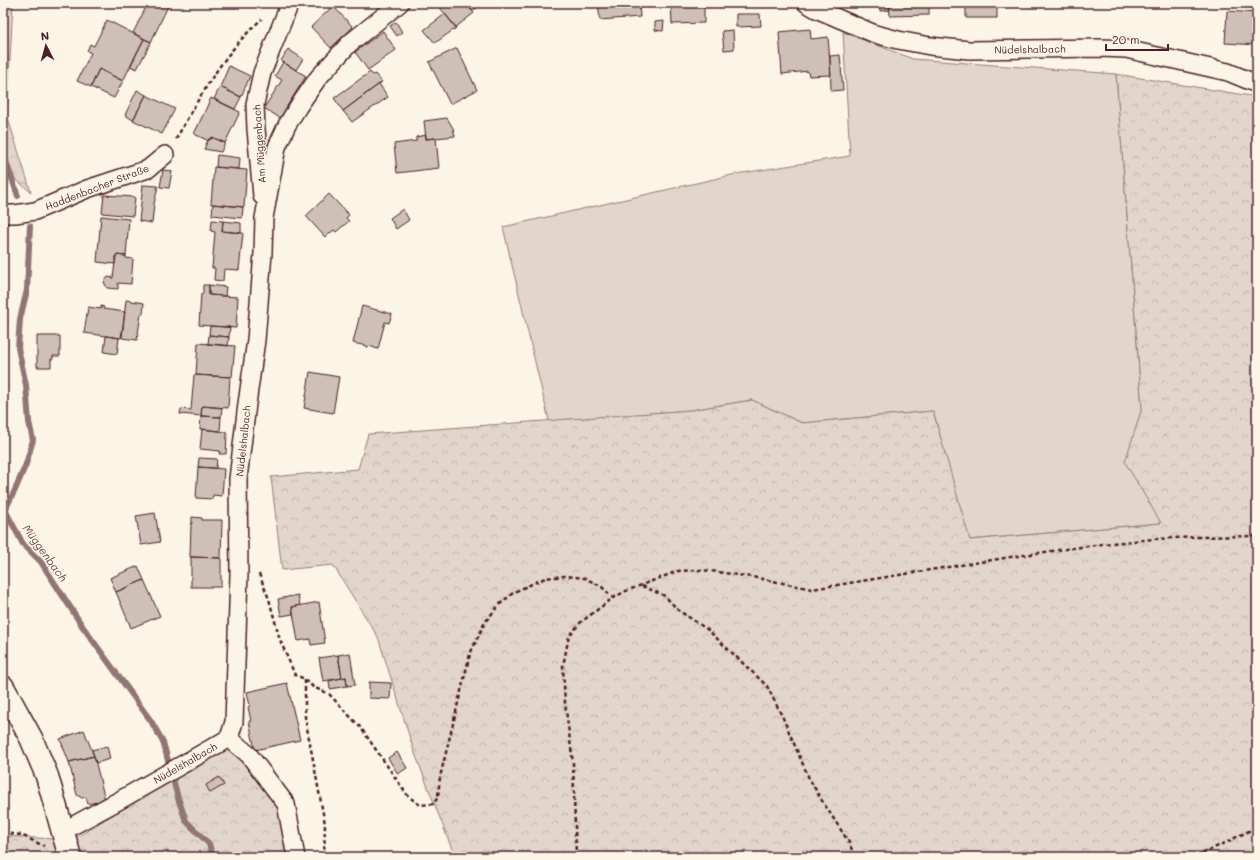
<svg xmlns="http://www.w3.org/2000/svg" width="1260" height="860" font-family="Mali,sans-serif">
	<defs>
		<pattern id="forest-crowns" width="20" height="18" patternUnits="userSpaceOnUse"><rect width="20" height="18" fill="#e2d5ca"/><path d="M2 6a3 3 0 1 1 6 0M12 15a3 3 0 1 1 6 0" fill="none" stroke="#c3b6ae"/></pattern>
	</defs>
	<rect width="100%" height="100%" fill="#fcf5e5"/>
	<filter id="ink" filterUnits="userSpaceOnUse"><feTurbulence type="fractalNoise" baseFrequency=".025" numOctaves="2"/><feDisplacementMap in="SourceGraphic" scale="8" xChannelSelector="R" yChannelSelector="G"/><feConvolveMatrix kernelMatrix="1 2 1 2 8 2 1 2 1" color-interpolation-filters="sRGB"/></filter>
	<g filter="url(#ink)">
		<path fill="#e2d5ca" stroke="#967a7a" d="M843 32 913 59 1116 74 1142 408 1126 462 1162 523 969 540 933 411 802 423 752 400 691 410 549 421 503 227 736 174 850 156Z"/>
		<path fill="url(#forest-crowns)" stroke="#967a7a" d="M3 3H13L7 115 31 192 3 169Z
			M1116 74 1257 97V857H455L414 751 378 637 333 565 282 570 271 477 358 469 368 434 691 410 752 400 802 423 933 411 970 540 1161 523 1125 462 1142 408Z
			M230 741 280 808 290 857H3V836L72 840Z"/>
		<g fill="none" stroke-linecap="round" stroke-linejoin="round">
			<path stroke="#917474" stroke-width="6" d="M3 153 18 196
				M30 226 27 290 20 319 18 348 26 385 29 422 33 440 26 464 15 490 5 510 23 544 41 562 83 627 151 721 163 742 178 798 186 821 209 844 213 857"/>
		</g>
		<path fill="#cfc0b7" stroke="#4a1f2b" d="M148 3H167L169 4 151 42 133 33Z
			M436 3H466L474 13 456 27Z
			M466 3H477L478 7 472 11Z
			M598 3H639L640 17 600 20Z
			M671 3H704V23L672 24Z
			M729 3H758V4L729 5Z
			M879 3H889L890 10 880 11Z
			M889 3H929V15L890 16Z
			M966 3H997V18H966Z
			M333 6 353 27 331 48 311 27Z
			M1227 11 1257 13V45L1225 43Z
			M445 14 456 28 435 43 424 30Z
			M736 14H760L761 26 736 27Z
			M107 20 144 39 123 81 99 69 91 87 77 81 91 53 87 51 90 44 94 46Z
			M664 21 663 31 655 30V22Z
			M396 22 402 32 397 36 390 26Z
			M810 29 811 39 828 37 831 75 809 76 808 71 782 74 779 32Z
			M733 30 734 49 724 50 722 31Z
			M383 31 396 50 368 70 355 52Z
			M144 39 151 42 137 69 130 66Z
			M457 48 477 90 450 104 429 62Z
			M288 49 303 59 296 70 281 61Z
			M840 55 843 90 831 91 830 56Z
			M283 62 306 76 280 118 264 108 282 80 275 76Z
			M229 66 250 76 241 97 220 87Z
			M99 69 123 81 114 98 91 87Z
			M370 72 373 75 375 74 382 82 343 111 334 98Z
			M379 84 388 97 352 122 343 111Z
			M220 87 241 97 235 109 214 99Z
			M137 90 146 95 133 120 125 115Z
			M146 95 175 109 162 134 133 120Z
			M211 98 240 112 225 143 212 137V139L210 138 209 141 194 134Z
			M447 118 453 128 455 136 426 139 424 121Z
			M426 135V139L436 138 439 168 397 173 394 144 416 141V137Z
			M212 137 225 143 221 152 204 149 208 140 210 138 212 139Z
			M217 155 240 158 239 169 216 167Z
			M214 167 247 170 244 207 211 204Z
			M163 170 172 171 169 188 160 187Z
			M143 185 158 186 154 204 152 223 139 221Z
			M329 194 349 215 346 218 349 221 336 232 334 230 325 237 306 216Z
			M104 195 135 197 133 216 102 213Z
			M213 204 243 207 242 218 212 215Z
			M403 209 409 220 396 229 390 218Z
			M101 216 129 219 126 256 116 255 115 264 97 262Z
			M212 220 223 221 222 231 243 233 239 270 224 269 223 281 214 280 215 268H212L215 232 211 231Z
			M223 221 241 223V233L222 231Z
			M116 255 126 256V258L133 259 131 284 118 283V289L107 288 104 282 108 277 113 278Z
			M203 285H209V295L238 297 236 328 199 325 201 294H203Z
			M209 285 226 287 225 296 209 295Z
			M126 300 144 303 143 314H141L137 340 122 338Z
			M101 306 104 307 103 309 125 312 121 338 84 333 88 307 101 309Z
			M362 306 392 314 389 323 385 322 378 349 369 346V347H367V346L353 343Z
			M210 326 230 327 229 337 209 335Z
			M209 335 229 337 228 346 208 344Z
			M37 336H60V356H53V359H51V367H37Z
			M106 336 119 338 117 354 104 352Z
			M198 343 235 346 232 377 196 375Z
			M310 372 339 377 333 413 304 408Z
			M194 375 230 377 228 408 202 406 201 416 180 414 181 409 191 410Z
			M202 406 222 408 221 417 201 416Z
			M201 416 221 417 220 431 200 429Z
			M202 429 227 432 226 454H219L220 451 200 449Z
			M199 458 217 459 216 468 198 467Z
			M198 467 224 469 222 496 213 495 212 499 196 498Z
			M155 513 160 542 141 545 136 516Z
			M192 517 202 518V520H222L221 558 190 557 191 524 192 523Z
			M191 557 221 558V587H191Z
			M138 566 144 580 116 592 110 578Z
			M144 580 160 616 131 628 116 592Z
			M298 595 300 605 292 607 293 614 281 616 278 599Z
			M319 602 325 643 311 645 310 639 298 641 292 607Z
			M350 653 355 685 347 686 346 677 342 678 338 655Z
			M338 655 342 678 323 681 319 658Z
			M346 677 347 686 330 689 329 681Z
			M369 682 391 683 390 699 369 698Z
			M287 683 300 740 255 750 249 721H251L248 707 250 706 247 692Z
			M84 730 94 756 69 762 60 739Z
			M107 746 110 759 96 763 92 750Z
			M397 752 407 768 398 774 388 758Z
			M94 756 105 800 88 804 86 797 82 798 77 795 69 762Z
			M219 777 224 785 210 793 206 785Z"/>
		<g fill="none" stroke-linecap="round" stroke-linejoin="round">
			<defs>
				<path id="minor" d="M806 3 816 9 875 34 898 40 930 46 969 50 1101 48 1126 49 1228 72 1257 84
					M262 196 256 129 255 104 262 73 290 3
					M3 214H15L35 211 87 189 148 169 165 155
					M229 738 249 755 286 804 296 857
					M63 831 120 800 229 738 234 722 237 635 239 574 238 479 247 404 256 340 263 253 264 218 277 147 287 125 298 107 318 78 350 43 400 3"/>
				<path id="secondary" d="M3 687 31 738 47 776 70 857"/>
			</defs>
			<use href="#minor" stroke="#4a1f2b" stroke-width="20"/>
			<use href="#secondary" stroke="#4a1f2b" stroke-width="25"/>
			<path stroke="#4a1f2b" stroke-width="2.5" stroke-dasharray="4 3" stroke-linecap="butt" d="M176 139C200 96 224 52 262 19
				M259 574 269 599 280 640 295 675 305 679 313 687 329 694 361 728 408 796 420 805 434 804 438 796 440 777 470 654 485 622 499 605 514 592 545 578 565 576 585 578 602 587 613 598
				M642 586 665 596 678 610 708 630 767 686 783 718 808 776 819 796 850 844 854 857
				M305 680V717L325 824 324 857
				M3 833 21 835 44 846
				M576 857 573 763 565 703 563 666 569 636 581 622 613 598 626 591 678 571 697 570 711 571 758 578 812 589 1017 556 1102 544 1154 539 1196 537 1257 536
				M1196 857 1257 827"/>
			<use href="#minor" stroke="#fcf5e5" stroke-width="17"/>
			<use href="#secondary" stroke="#fcf5e5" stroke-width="22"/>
		</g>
	</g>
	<g text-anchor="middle" stroke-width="3" stroke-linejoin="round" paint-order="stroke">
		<g font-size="10" fill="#4a1f2b" stroke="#fcf5e5">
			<text transform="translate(1030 49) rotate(-1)" y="4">Nüdelshalbach</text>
			<text transform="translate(259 144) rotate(-94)" y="4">Am Müggenbach</text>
			<text transform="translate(97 187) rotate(-21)" y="4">Haddenbacher Straße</text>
			<text transform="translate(243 441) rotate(-84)" y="4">Nüdelshalbach</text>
			<text transform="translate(185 763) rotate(-30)" y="4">Nüdelshalbach</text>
		</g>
		<g font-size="11" font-style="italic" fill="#6d4950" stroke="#fcf5e5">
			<text transform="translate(45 553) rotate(54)" y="4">Müggenbach</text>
		</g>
	</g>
	<rect width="1260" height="860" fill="none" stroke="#fcf5e5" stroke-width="16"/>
	<rect x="8" y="8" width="1244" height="844" fill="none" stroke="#4a1f2b" stroke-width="1.5" filter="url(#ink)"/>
	<g transform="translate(46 46) rotate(354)" stroke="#fcf5e5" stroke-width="3" paint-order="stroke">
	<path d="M0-3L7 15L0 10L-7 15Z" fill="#4a1f2b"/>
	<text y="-6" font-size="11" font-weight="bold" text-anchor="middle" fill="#4a1f2b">N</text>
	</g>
	<path d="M1106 44v6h62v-6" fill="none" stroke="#4a1f2b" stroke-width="2"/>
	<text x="1112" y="44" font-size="12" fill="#4a1f2b" stroke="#fcf5e5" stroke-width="3" paint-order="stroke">20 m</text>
</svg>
